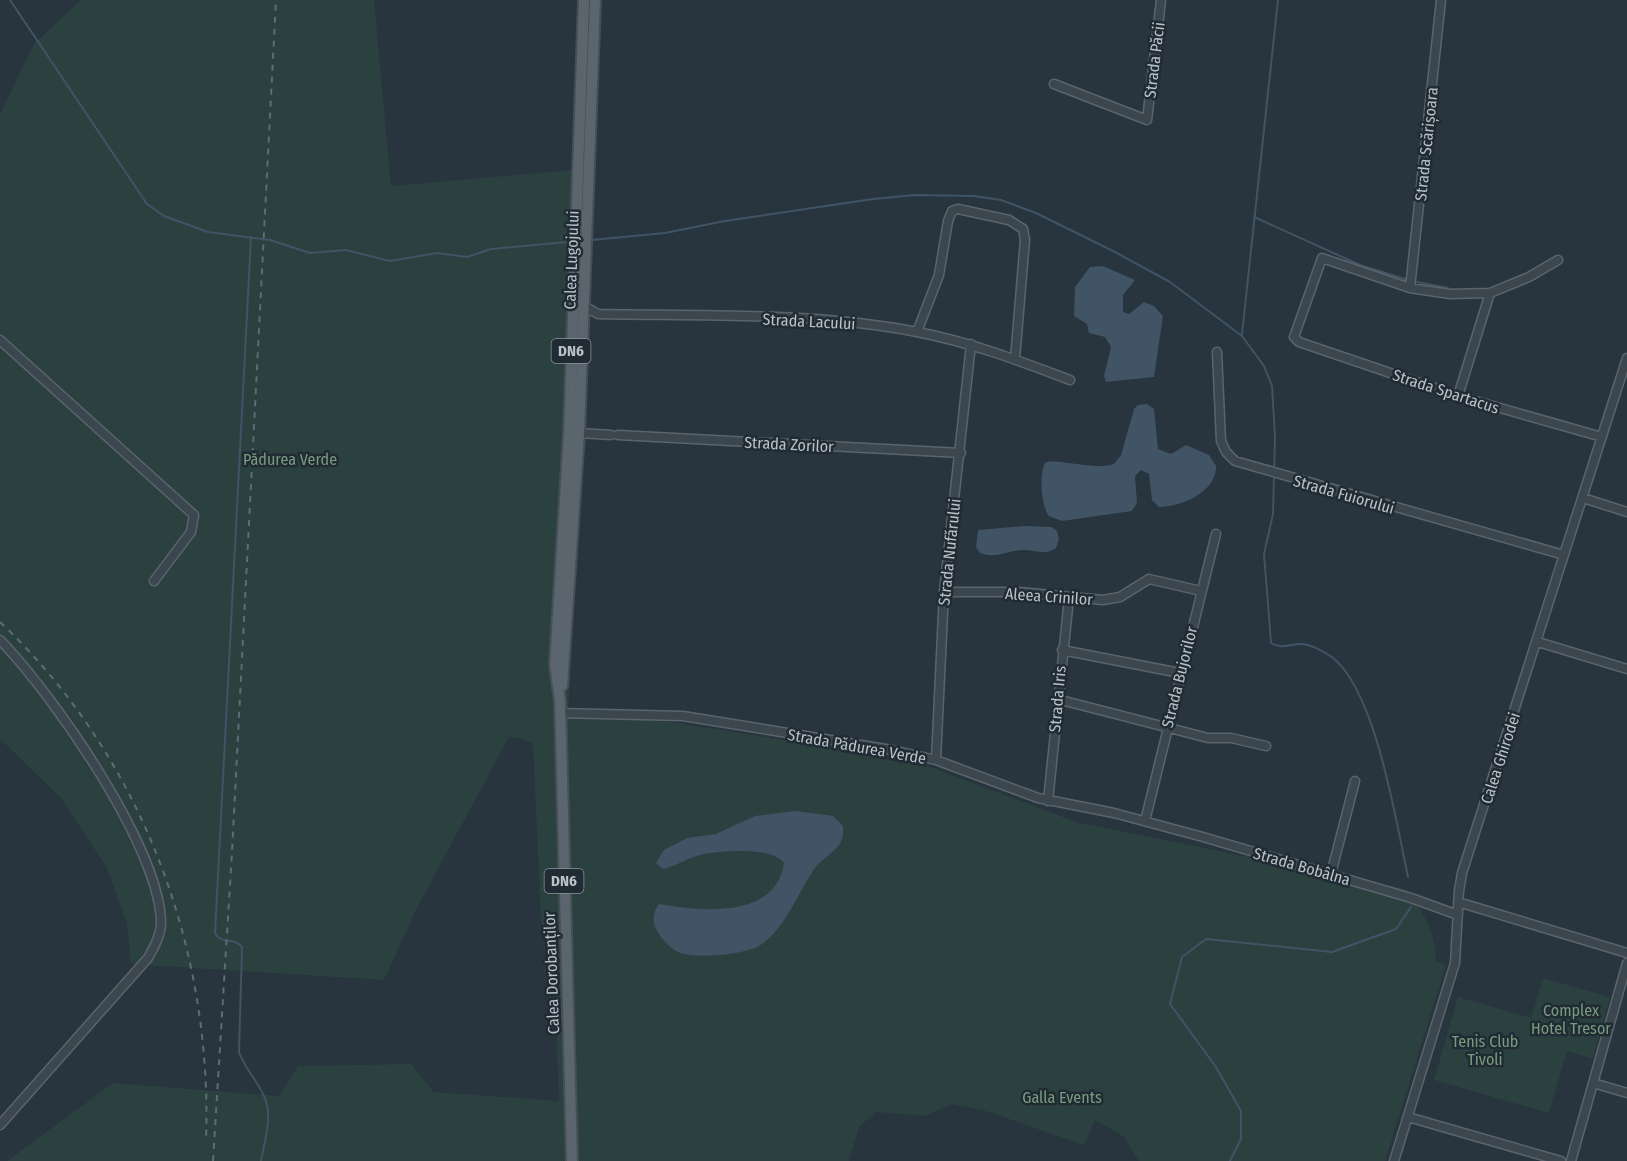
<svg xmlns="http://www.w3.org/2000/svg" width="1627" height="1161" font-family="'Fira Sans Condensed',sans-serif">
	<rect width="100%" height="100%" fill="#28343e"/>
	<path fill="#2b4140" d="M81 0H374L391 186 583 169 591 236 568 716 657 720 773 738 933 768 1076 822 1406 889C1424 915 1435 928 1436 961L1446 965 1385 1161H1139L1123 1136 1095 1120 1084 1145 986 1111 952 1104 924 1116 876 1112 859 1127 849 1161H7L113 1083 279 1096 298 1066 411 1064 434 1092 559 1101 553 947 543 936 541 919 533 744 521 738 509 737 417 908 384 980 131 964 127 924 107 868 60 797 0 739V114L34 44Z
		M1543 978 1610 997 1593 1059 1567 1051 1549 1113 1434 1080 1458 997 1531 1018Z"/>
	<path fill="#405465" d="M1103 266 1135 280 1123 295V312L1129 314 1144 302 1154 306 1163 316 1154 377 1106 382 1104 376 1111 347 1105 337 1089 333 1087 324 1074 316 1075 287 1090 267Z
		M1147 404 1154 409 1158 449 1171 454 1186 445 1209 455 1216 466C1217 492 1181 507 1159 507L1152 500 1149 474 1141 470 1135 476 1137 503 1132 511 1062 521 1049 516C1041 506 1039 474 1045 463 1055 457 1094 471 1114 464L1121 455 1134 409 1138 405Z
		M1025 526 1052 527 1057 531 1059 539 1056 548C1044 556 1036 550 1023 550 1007 551 996 559 980 553L976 547 978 530Z
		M795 811 833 816 843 826C845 851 827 852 815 868 797 893 784 934 755 948 738 955 694 959 678 952 669 948 660 937 656 929 652 920 653 912 659 904 699 911 776 920 784 863 772 846 722 851 703 854 689 857 677 866 663 869L656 863 664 850 687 838 716 834 755 816Z"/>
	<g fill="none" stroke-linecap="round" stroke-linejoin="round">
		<path stroke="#405465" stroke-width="2" d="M10 0 147 204 164 216 208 232 270 240 310 253 346 250 390 261 437 253 467 257 491 249 567 242
			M1254 217 1360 265 1408 280
			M251 237 215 933C220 944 234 937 242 947L239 1052C245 1070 260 1083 266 1101 272 1118 264 1143 261 1161
			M592 240 665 233 725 221 873 199 915 195 974 196 1001 200 1036 213 1115 252 1170 282 1242 336 1264 366 1272 386 1275 437 1273 514 1264 554 1271 643C1281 649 1287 645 1298 644 1309 643 1323 651 1332 657 1376 691 1396 822 1408 877
			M1417 282 1448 288
			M1242 334 1278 0
			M1230 1161 1241 1139V1111L1216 1067 1170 1004 1182 957 1206 939 1332 952 1396 929 1411 907"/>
		<defs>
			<path id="minor" d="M1054 84 1147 120 1161 0
				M1558 260 1529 277 1490 293 1450 294 1410 288 1322 258 1294 337 1299 342 1458 396 1602 437
				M1410 288 1441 0
				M584 306 598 314C704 316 813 312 917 332 970 342 1020 361 1070 380
				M917 332 939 275 948 221 952 211 958 209 1009 220 1023 229 1025 240 1015 359
				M0 340 194 515 191 532 154 581
				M1217 352 1221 441 1226 452 1235 461 1564 555
				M1458 396 1490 293
				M579 433 611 435
				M618 435 961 453
				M1583 498 1627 512
				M944 592H1019L1103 600 1120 597 1149 579 1201 591
				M0 640C52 693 162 850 161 925 160 937 154 948 148 958L0 1125
				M1538 642 1627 669
				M1062 650 1180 673
				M1057 699 1208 738H1231L1266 746
				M560 713 683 716 892 750 936 760 1038 798 1114 813 1203 837 1411 898 1458 915
				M936 760 944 592 971 344
				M1048 801 1069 598
				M1145 821 1216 534
				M1331 874 1355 781
				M1458 902 1627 953
				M1593 1083 1627 1093
				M1408 1117 1561 1161
				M1394 1161 1455 963 1459 891 1462 873 1627 358
				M1571 1161 1627 963"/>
			<path id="major" d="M562 686 579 433 595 0
				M572 1161 560 701 555 664 569 433 584 0"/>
		</defs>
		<use href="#minor" stroke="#5a646c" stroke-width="11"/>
		<use href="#major" stroke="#464f58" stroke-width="14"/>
		<use href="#minor" stroke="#3c464e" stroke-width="8"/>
		<use href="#major" stroke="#5b656e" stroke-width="10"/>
		<path stroke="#5f6b75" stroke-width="2" stroke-dasharray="6 6" stroke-linecap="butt" d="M0 622C141 755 213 948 206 1141
			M213 1161 232 852 276 0"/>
	</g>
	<g text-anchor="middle" stroke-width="5" stroke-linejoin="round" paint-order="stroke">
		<g fill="#212b34" stroke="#8b949c" stroke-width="1.5">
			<rect x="551.5" y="339" width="39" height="24" rx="4.5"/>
			<rect x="544.5" y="869" width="39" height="24" rx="4.5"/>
		</g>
		<g font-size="15" font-weight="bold" fill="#b9c1c9">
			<text x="571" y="356">DN6</text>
			<text x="564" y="886">DN6</text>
		</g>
		<g font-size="16" fill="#b9c1c9" stroke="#212b34">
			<text transform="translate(1154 60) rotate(-83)" y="6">Strada Păcii</text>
			<text transform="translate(1426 144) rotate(-84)" y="6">Strada Scărișoara</text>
			<text transform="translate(571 260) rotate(-88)" y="6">Calea Lugojului</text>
			<text transform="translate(809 321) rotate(3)" y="6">Strada Lacului</text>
			<text transform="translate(1446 391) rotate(18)" y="6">Strada Spartacus</text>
			<text transform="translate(789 444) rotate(3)" y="6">Strada Zorilor</text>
			<text transform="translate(1344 494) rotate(16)" y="6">Strada Fuiorului</text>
			<text transform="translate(949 552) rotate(-84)" y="6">Strada Nufărului</text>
			<text transform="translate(1049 596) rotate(4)" y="6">Aleea Crinilor</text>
			<text transform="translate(1179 677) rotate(-76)" y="6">Strada Bujorilor</text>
			<text transform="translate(1057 699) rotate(-85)" y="6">Strada Iris</text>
			<text transform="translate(857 746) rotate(10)" y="6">Strada Pădurea Verde</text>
			<text transform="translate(1500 758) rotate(-72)" y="6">Calea Ghirodei</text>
			<text transform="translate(1302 866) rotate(16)" y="6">Strada Bobâlna</text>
			<text transform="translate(551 973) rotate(-92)" y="6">Calea Dorobanților</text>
		</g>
		<g font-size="16" fill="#799c7e" stroke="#212b34">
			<text x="290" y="465">Pădurea Verde</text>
			<text x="1571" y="1016">Complex<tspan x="1571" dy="18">Hotel Tresor</tspan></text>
			<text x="1485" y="1047">Tenis Club<tspan x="1485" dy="18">Tivoli</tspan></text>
			<text x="1062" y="1103">Galla Events</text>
		</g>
	</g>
</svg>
